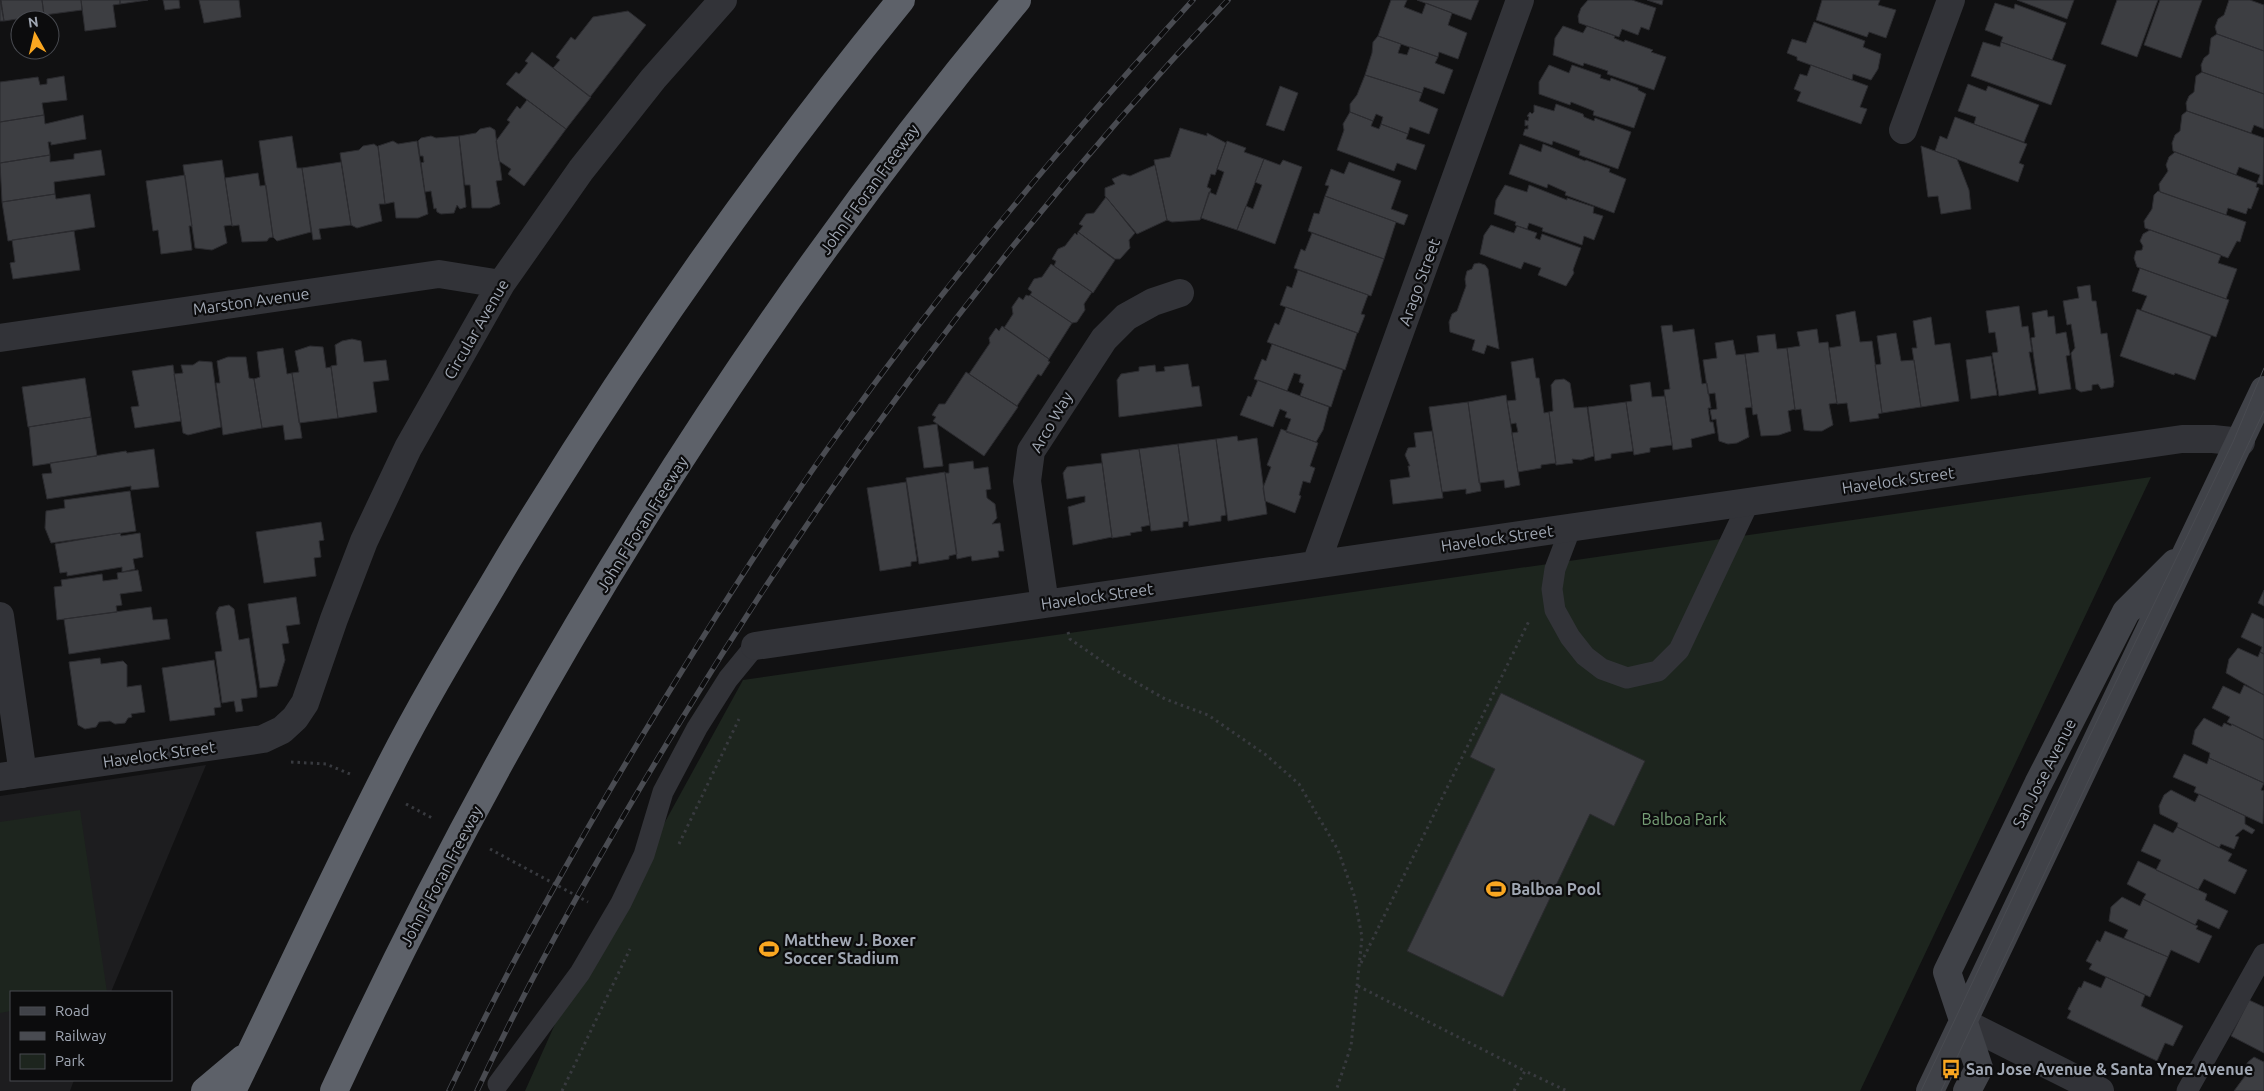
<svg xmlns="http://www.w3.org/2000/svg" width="2264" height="1091" font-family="Ubuntu,sans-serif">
	<rect width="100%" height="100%" fill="#111112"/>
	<path fill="#1d1d1f" d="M206 765 111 992H11V1080H74L70 1091H0V796Z"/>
	<path fill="#1d251e" d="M2151 477 1860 1091H525L560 1013 743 680Z
		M80 810 107 992H11V1011L0 1013V822Z"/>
	<path fill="#3d3e42" stroke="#2b2b2f" d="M0 0 4 21H0Z
		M1 0H42L44 15 4 21Z
		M42 0H81L82 10 44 15Z
		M81 0H120V4L113 5 116 27 85 31Z
		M120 0H148L120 4Z
		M163 0H179L180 8 165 10Z
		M199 0H239L241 17 204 23Z
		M1391 0H1407L1404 7 1422 14 1426 3 1452 13 1448 25 1467 33 1458 59 1439 52 1438 57 1378 36Z
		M1417 0H1479L1471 20Z
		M1588 0H1632L1656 8 1649 30 1641 27 1638 35 1622 29 1619 37 1579 23 1578 16 1581 8Z
		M1647 0H1663L1662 5Z
		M1822 0H1880L1878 5 1896 10 1886 38 1869 32 1867 37 1816 20Z
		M2017 0H2074L2067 19Z
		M2117 0H2158L2137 57 2101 44Z
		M2160 0H2202L2181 58 2144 45Z
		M2229 0H2250L2264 5V51L2217 34 2215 27 2218 19 2224 15Z
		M1995 3 2014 9 2015 4 2066 23 2052 60 2001 42 2003 37 1985 30Z
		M628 11 646 25 590 97 553 68 560 60 556 57 571 37 575 40 593 17Z
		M1814 22 1865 41 1863 47 1881 54 1878 69 1871 80 1853 74 1852 80 1797 60V57L1787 53 1792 39 1806 43Z
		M1563 26 1583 33 1587 26 1615 36 1614 38 1624 42 1625 40 1653 50 1651 52 1666 57 1654 90 1607 74 1608 71 1584 63 1583 66 1553 55 1555 38Z
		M2217 34 2264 51V94L2202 72 2201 65 2204 58 2209 54 2211 38Z
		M1378 36 1401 44 1398 53 1407 55 1410 47 1438 57 1435 63 1453 70 1444 94 1424 87 1422 93 1365 75 1372 53 1373 42Z
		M1983 42 2000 47 2001 42 2066 65 2051 105 1971 76Z
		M532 52 591 97 566 129 506 84 516 72 519 74 528 63 525 61Z
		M1549 65 1569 73 1572 65 1601 75 1600 78 1610 81 1611 78 1638 88V90L1646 94 1634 128 1593 115 1594 111 1571 102 1570 105 1539 94V82Z
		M1811 65 1868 86 1860 107 1867 109 1861 124 1797 101 1801 92 1794 89 1800 74 1807 76Z
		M2202 72 2264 94V129L2254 125 2251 133 2187 111 2186 103 2189 96 2194 92 2196 76Z
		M1365 75 1422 93 1419 101 1438 109 1429 134 1410 127 1408 134 1381 124 1383 117 1376 114 1373 121 1350 112V104L1357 95Z
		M64 76 67 100 42 103 44 115 0 122V82L38 77 40 85 47 84V79Z
		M1968 84 1986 91 1988 86 2039 105 2024 142 1974 124 1976 117 1958 111Z
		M1280 86 1298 93 1284 131 1266 125Z
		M527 100 566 129 524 186 508 174 511 169 499 161 496 141 510 122 507 120 517 106 520 109Z
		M1556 104 1583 114 1584 117 1594 121 1595 118 1631 132 1618 169 1579 155 1580 151 1553 141 1552 145 1523 135 1525 129H1528V125L1525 126V120L1528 121 1529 117 1527 116 1530 112 1532 114 1534 112V105L1554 111Z
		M2187 111 2264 138 2263 185 2257 183 2260 175 2239 167 2236 175 2173 151 2172 143 2175 135 2180 131 2182 115Z
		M1350 112 1373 121 1371 126 1379 129 1381 124 1408 134 1406 139 1425 145 1416 170 1397 163 1394 171 1337 150 1344 130 1343 124Z
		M44 115 45 124 83 115 86 139 51 145V142H48L50 155 0 163V122Z
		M1955 117 2027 144 2019 163 2024 165 2018 182 1935 151 1940 136 1947 139Z
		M490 127 495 130 502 180 496 181 500 204 490 208H472L470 185H465L459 136 476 133 480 129Z
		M1180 128 1207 136V133L1226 143 1215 175 1211 174 1207 187 1211 189 1200 220 1172 222 1167 220 1154 160 1170 157Z
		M292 136 297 168H302L311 232 277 241 273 237 259 141Z
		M431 136 436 138 459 136 466 207 460 209 457 205 454 213 441 214 437 212 436 208 434 209 431 191 425 192 421 163 424 162 423 156H420L418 141 421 138Z
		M393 141 398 144 417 141 428 214 418 218H396L394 202 385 204 378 146Z
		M1227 141 1246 148 1244 152 1264 159 1237 230 1201 218 1209 192 1216 195 1224 172 1217 169Z
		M374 144 378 147 385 204H379L382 221 357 228 351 225 340 153 359 150 363 146Z
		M1520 144 1541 152 1543 144 1585 161 1586 160 1610 169 1609 172 1626 179 1614 213 1565 195 1566 192 1548 184 1547 188 1509 174Z
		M1921 146 1957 159 1969 190 1971 209 1941 214 1938 196 1928 197Z
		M101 150 105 175 54 182 55 194 2 202 0 163 50 155V162L74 159V154Z
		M2175 152 2257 183 2256 187 2259 188 2251 209 2248 208 2246 214 2228 208 2226 215 2160 192 2159 184 2168 171 2166 165 2169 157Z
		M1264 159 1280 165 1283 160 1302 167 1275 244 1237 230 1246 206 1253 209 1262 185 1255 182Z
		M222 160 232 225 224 226 227 243 212 250 195 248 183 165Z
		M341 162 351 225 319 229 321 239 313 240 302 168Z
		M1349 162 1401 181 1391 209 1408 215 1404 225 1325 196 1329 186 1325 185 1331 169 1344 174Z
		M1155 165 1167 220 1137 234 1105 196V188L1115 184 1112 179 1123 174 1130 176Z
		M258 173 260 186 266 185 273 237 269 238 267 241 242 242 239 225 232 226 225 178Z
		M185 175 192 226H189L192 250 161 254 158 230 153 231 146 181Z
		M1505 185 1527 192 1529 185 1567 200V198L1594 207 1593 213 1603 216 1594 240 1584 236 1582 245 1542 231 1543 228 1529 223 1527 229 1515 225 1516 222 1494 214 1496 200Z
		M2158 191 2246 222 2240 242 2237 241 2228 258 2145 228 2144 221 2152 209 2154 195Z
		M55 194 56 199 90 194 95 227 8 241 2 202Z
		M1325 196 1396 222 1384 259 1308 231 1314 213 1319 214Z
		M1106 197 1135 233 1129 240 1130 248 1120 259H1115L1078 232 1083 226 1079 224 1086 214 1094 213Z
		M1491 225 1514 233 1517 226 1537 233 1535 238 1540 240 1542 234 1581 248 1573 270 1574 273 1566 286 1538 275 1541 268 1524 262 1521 269 1480 254 1484 235Z
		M2150 230 2221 255 2218 263 2237 269 2226 299 2137 267 2134 258 2136 251 2142 250 2143 246 2140 241 2143 234Z
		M74 231 80 270 13 279 10 263 15 262 12 240Z
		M1078 232 1115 260 1093 293 1054 266 1056 261 1052 259 1058 249 1065 246 1075 233 1077 235Z
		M1312 233 1384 259 1371 296 1294 268 1301 249 1305 251Z
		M1479 263 1485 265 1488 269 1499 349 1487 345 1484 354 1472 350 1475 340 1450 332 1449 322 1452 314 1457 311 1466 286 1465 279 1467 271 1472 269 1474 264Z
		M1051 264 1092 292 1084 304 1085 310 1077 322 1072 323 1030 295 1032 292 1028 289 1034 279 1042 277Z
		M2140 268 2229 300 2216 337 2141 310 2147 296 2132 291Z
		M1298 270 1368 295 1361 314 1365 315 1358 333 1280 305 1287 286 1292 288Z
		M2090 285 2092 301H2096L2101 334 2107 333 2114 382 2113 387 2101 389 2098 384 2092 385V390L2081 392 2076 389 2071 353 2075 348 2071 324 2067 325 2063 301 2079 298 2077 287Z
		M1026 295 1029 296 1030 295 1072 323 1049 359 1004 328 1013 314 1012 307 1019 297 1023 300Z
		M2019 306 2022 327 2028 326 2032 352H2029L2036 390 1999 396 1992 353 1998 352 1995 332 1989 333 1986 311Z
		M1286 307 1357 333 1345 370 1267 342 1275 323 1279 325Z
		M2137 309 2211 336 2195 380 2175 373 2174 375 2120 356Z
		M2047 310 2048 317 2054 316 2056 334 2066 332 2070 355 2066 356 2071 389 2039 394 2031 338 2035 337 2032 313Z
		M1855 311 1860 342 1872 341 1882 413 1878 414 1879 418 1850 422 1847 403 1837 404 1829 348 1841 346 1836 315Z
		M1931 317 1935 345 1950 343 1959 401 1921 407 1912 348H1917L1913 321Z
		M1672 325 1673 332 1694 329 1702 384 1707 383 1711 408H1708L1710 422H1713L1715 433 1691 439 1692 447 1673 450 1664 390 1670 389 1661 326Z
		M1002 326 1049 359 1048 361 1050 362 1041 376 1038 374 1017 406 969 374 990 343 989 338 996 328 999 331Z
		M1817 329 1819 343 1828 342 1837 403 1829 404 1833 425 1822 431H1811L1804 430 1801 409 1795 410 1787 348 1800 346 1797 332Z
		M1896 333 1901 361 1914 360 1921 407 1882 413 1875 365 1881 364 1877 336Z
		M1775 334 1777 349 1787 348 1795 409 1788 411 1791 431 1779 435 1761 436 1757 414 1753 415 1745 354 1759 352 1757 336Z
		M352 339 361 341 364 362 386 360 389 380 373 382 377 412 338 418 331 366 337 365 335 345 342 341Z
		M1733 340 1736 355 1745 354 1752 407 1745 408 1749 437 1737 443 1728 444 1719 441 1716 419 1712 420 1710 410 1717 409 1715 393 1708 394 1703 360 1717 358 1715 343Z
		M1272 344 1343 370 1331 407 1300 396 1304 384 1299 382 1301 375 1294 373 1287 391 1254 379 1262 359 1266 361Z
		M310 346 323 347 326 368 331 367 338 418 299 423 292 373 299 372 295 351Z
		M283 348 287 374 292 373 302 438 285 440 283 425 262 428 254 379 260 377 257 352Z
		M1991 356 1997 395 1971 399 1966 360Z
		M228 357H246L249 378 254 379 262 428 223 435 216 383H220L217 361Z
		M1533 358 1536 378H1539L1544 413 1549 412 1556 463 1541 465V468L1518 472 1512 433 1518 432 1516 423 1511 424 1507 401 1516 400 1511 362Z
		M199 361 212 362 221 427 188 435 183 433 174 374 183 373 181 365H193Z
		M1188 364 1192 387 1199 386 1202 406 1119 417 1117 380 1121 374 1139 371V367L1155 365 1156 372 1165 371 1164 367Z
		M173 365 181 421 135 428 131 407 139 406 132 371Z
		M966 372 1018 407 984 456 933 421 936 417 932 415 939 404H945Z
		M85 378 91 417 28 427 22 387Z
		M1564 379 1570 383 1574 408 1587 407 1594 456 1581 460 1572 459 1573 463 1556 465 1549 412 1553 411 1551 385 1555 380Z
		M1258 380 1329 407 1323 430 1316 442 1286 432 1291 419 1285 417 1287 412 1280 409 1273 427 1240 415 1248 396 1251 397Z
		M1650 382 1652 397 1665 396 1672 445 1650 448V452L1634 455 1626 402 1632 401 1630 385Z
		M1506 395 1520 485 1505 488 1504 480 1479 483 1468 402Z
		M1468 402 1481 491 1466 494V489L1442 492 1429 407Z
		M1626 402 1633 451 1611 454V458L1595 461 1588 407Z
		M91 417 97 456 33 466 29 427Z
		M937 424 943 466 924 468 918 427Z
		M1281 429 1318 443 1310 466 1315 468 1310 483 1303 481 1299 495 1301 496 1295 513 1265 501 1263 488 1271 467 1267 465Z
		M1432 431 1443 498 1393 504 1390 480 1410 477 1408 466H1410L1405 455 1408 448 1416 447 1414 433Z
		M1237 436 1238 441 1257 438 1267 514 1228 521 1216 439Z
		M1216 439 1226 515 1221 516V521L1189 526 1178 444Z
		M1178 444 1189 521 1183 522V527L1151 531 1139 449Z
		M154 449 159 487 131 490V486L47 499 42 474 52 473 50 463 126 451 127 453Z
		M1139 449 1150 525 1141 527 1142 531 1130 533 1131 535 1112 538 1101 454Z
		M973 461 974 469 988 467 991 489 986 490 987 498 995 504 997 518 992 524 1000 523 1004 551H998L999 557 972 561 971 556 957 559 945 473H949V464Z
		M1102 463 1112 537 1073 545 1068 507 1085 502V496L1067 499 1063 473 1067 467Z
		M945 472 957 554 949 556V559L919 564 906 478Z
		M906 482 917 561 911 562V566L880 571 867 488Z
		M130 491 136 531 51 543 45 528 46 511 65 508 64 500Z
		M321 522 324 540 319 541 321 557 314 558 316 576 264 583 256 532Z
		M120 533 121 536 140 533 143 557 133 559 135 569 122 572V567L67 576V572L60 573 55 544Z
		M138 570 142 591 120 594 122 605 116 606 117 612 57 620 54 587 62 586 61 580 102 574 103 581 118 579 117 573Z
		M2264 590V606L2258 603Z
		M296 597 300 624 286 626 289 643 282 644 285 660 277 686 260 688 248 604Z
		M229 605 234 609 239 640 249 638 257 691V697L241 699 243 711 236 712 234 701 222 703 215 652 222 651 216 613 219 607Z
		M151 607 153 620 167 619 170 639 69 654 64 619Z
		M2252 613 2264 619V654L2260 652 2262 647 2241 637Z
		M2238 648 2258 657 2260 652 2264 654V695L2226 673 2229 659Z
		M100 658 101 664 123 661 127 665V687L141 685 145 712 131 714 132 717 128 718 125 723 115 724 110 721 99 722 96 727 85 729 78 725 69 662Z
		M214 660 221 707 214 708 215 715 170 721 162 668Z
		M2244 685 2264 695V740L2227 722 2230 717 2212 708 2223 686 2240 694Z
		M1501 693 1645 761 1614 826 1590 814 1503 997 1407 951 1495 769 1470 757Z
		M2204 718 2222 727 2224 723 2231 726 2232 724 2264 740V783L2209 758 2210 753 2192 744 2195 730Z
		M2184 754 2207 764 2209 758 2264 783 2261 790 2264 791 2263 824 2194 792 2196 787 2173 777Z
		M2171 790 2195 802 2199 794 2245 816V824L2255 830 2252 834 2243 829 2235 836 2239 837 2234 849 2221 844 2219 848 2177 827 2178 823 2160 814 2159 806 2164 795Z
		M2154 824 2173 833 2177 827 2232 854 2228 861 2247 870 2235 894 2204 879 2198 890 2156 870 2161 860 2141 851Z
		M2138 861 2207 894 2205 900 2228 911 2219 929 2198 919 2195 925 2143 899 2146 894 2127 884Z
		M2122 897 2140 906 2143 899 2195 925 2198 926 2196 929 2212 936 2199 963 2171 950 2168 957 2124 938 2128 930 2109 921 2111 907Z
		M2105 931 2168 957 2150 997 2089 969 2092 964 2086 961 2097 940 2100 942Z
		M2106 977 2145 995 2141 1006 2183 1026 2173 1046 2165 1043 2157 1061 2067 1018 2071 1011 2068 1009 2079 987 2081 988 2084 981 2101 988Z
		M2249 1000 2264 1007V1053L2231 1036Z
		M2254 1057 2264 1062V1091H2234L2245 1076 2244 1069 2248 1062Z"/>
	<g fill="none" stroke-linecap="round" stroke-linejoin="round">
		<path stroke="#383a3f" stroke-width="3" stroke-dasharray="2.5 4" stroke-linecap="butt" d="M1068 632 1070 639 1115 670 1165 699 1208 715 1266 755 1299 784 1338 850 1354 895 1362 937 1351 1046 1336 1091
			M291 762 326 764 350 774
			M406 804 434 819
			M679 844 739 719
			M490 849 588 902
			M1361 963 1529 621
			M1358 986 1525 1071
			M562 1091 630 949
			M1514 1091 1525 1071 1567 1091"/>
		<path stroke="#323338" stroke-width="21" d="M1571 527 1555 569 1552 589 1555 610 1570 637 1585 656 1602 669 1627 678 1658 671 1679 650 1749 502
			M498 1084 580 973 621 903 644 855 663 792 697 728 728 679 755 646
			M2187 1091 2264 954"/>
		<path stroke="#323338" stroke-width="28" d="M1903 130 1951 0
			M0 338 439 274 501 284
			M1316 564 1520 0
			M1045 604 1027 481 1031 451 1104 339 1126 317 1153 302 1180 293
			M0 616 23 774
			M755 646 2182 439H2213L2241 442
			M0 777 263 739 282 730 295 718 305 703 334 619 364 541 408 448 501 284 581 170 653 79 723 0
			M1963 1022 2100 1091"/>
		<path stroke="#404248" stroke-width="28" d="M1930 1091 2264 390
			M1967 1091 1979 1068 1947 972 2038 784 2126 612 2175 563"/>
		<path stroke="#5d6169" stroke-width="28" d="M205 1091 243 1059
			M232 1091C285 983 335 873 390 766 426 695 468 627 508 559 626 364 757 176 901 0
			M334 1091C514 702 742 330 1017 0"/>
		<path stroke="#494b51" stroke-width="1" d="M1921 1091 2076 764 2233 442 2264 368
			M1941 1091 2264 411"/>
		<defs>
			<path id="rail" d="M449 1091C513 956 586 827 664 700 721 607 779 515 843 427 950 277 1069 136 1193 0
				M477 1091C537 962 609 838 683 717 840 460 1021 218 1228 0"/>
		</defs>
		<use href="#rail" stroke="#494b51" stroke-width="5.5"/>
		<use href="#rail" stroke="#0c0c0d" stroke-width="4" stroke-dasharray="11" stroke-linecap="butt"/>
	</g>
	<defs>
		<symbol id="stadium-bare" viewBox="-9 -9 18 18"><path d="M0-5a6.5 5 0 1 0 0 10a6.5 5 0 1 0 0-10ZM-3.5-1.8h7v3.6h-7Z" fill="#faa721" stroke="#0c0c0d" stroke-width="2.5" paint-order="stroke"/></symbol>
		<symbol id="bus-bare" viewBox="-9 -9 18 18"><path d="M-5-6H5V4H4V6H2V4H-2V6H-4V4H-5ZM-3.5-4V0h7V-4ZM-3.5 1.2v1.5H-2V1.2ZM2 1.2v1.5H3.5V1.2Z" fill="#faa721" stroke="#0c0c0d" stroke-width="2.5" paint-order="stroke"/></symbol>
	</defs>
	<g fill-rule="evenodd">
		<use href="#stadium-bare" x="1482" y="875" width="28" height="28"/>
		<use href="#stadium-bare" x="755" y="935" width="28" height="28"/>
		<use href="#bus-bare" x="1937" y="1055" width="28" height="28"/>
	</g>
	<g text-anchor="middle" stroke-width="4.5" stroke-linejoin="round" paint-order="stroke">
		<g font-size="16" fill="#a1a8b4" stroke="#0c0c0d">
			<text transform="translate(869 189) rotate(-54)" y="6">John F Foran Freeway</text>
			<text transform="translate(1419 282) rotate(-70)" y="6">Arago Street</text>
			<text transform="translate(251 301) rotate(-8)" y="6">Marston Avenue</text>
			<text transform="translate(476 329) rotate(-60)" y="6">Circular Avenue</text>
			<text transform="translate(1051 422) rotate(-60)" y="6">Arco Way</text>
			<text transform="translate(1898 480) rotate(-8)" y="6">Havelock Street</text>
			<text transform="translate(642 524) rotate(-58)" y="6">John F Foran Freeway</text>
			<text transform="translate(1497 538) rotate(-8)" y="6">Havelock Street</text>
			<text transform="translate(1097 596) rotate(-8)" y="6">Havelock Street</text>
			<text transform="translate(159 754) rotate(-8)" y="6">Havelock Street</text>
			<text transform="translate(2044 773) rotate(-63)" y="6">San Jose Avenue</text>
			<text transform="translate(441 876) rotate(-62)" y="6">John F Foran Freeway</text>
		</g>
		<g font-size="16" fill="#77a077" stroke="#0c0c0d">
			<text x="1684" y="825">Balboa Park</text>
		</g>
		<g font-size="16" font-weight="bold" fill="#a1a8b4" stroke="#0c0c0d" text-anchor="start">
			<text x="1511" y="895">Balboa Pool</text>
			<text x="784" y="946">Matthew J. Boxer<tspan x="784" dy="18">Soccer Stadium</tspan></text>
			<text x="1966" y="1075">San Jose Avenue &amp; Santa Ynez Avenue</text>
		</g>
	</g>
	<rect x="10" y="991" width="162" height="90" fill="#0c0c0d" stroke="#484a50"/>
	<rect x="20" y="1007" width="25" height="8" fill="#404248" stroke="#484a50"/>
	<text x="55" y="1016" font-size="15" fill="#a1a8b4">Road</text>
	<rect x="20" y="1032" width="25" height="8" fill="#494b51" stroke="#484a50"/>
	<text x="55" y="1041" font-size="15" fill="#a1a8b4">Railway</text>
	<rect x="20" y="1054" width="25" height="15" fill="#1d251e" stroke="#484a50"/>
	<text x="55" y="1066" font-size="15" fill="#a1a8b4">Park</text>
	<g transform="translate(35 35) rotate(352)"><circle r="24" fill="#0c0c0d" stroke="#484a50"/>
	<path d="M0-4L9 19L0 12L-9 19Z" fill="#faa721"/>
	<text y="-8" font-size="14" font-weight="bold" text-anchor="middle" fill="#a1a8b4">N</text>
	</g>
</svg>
